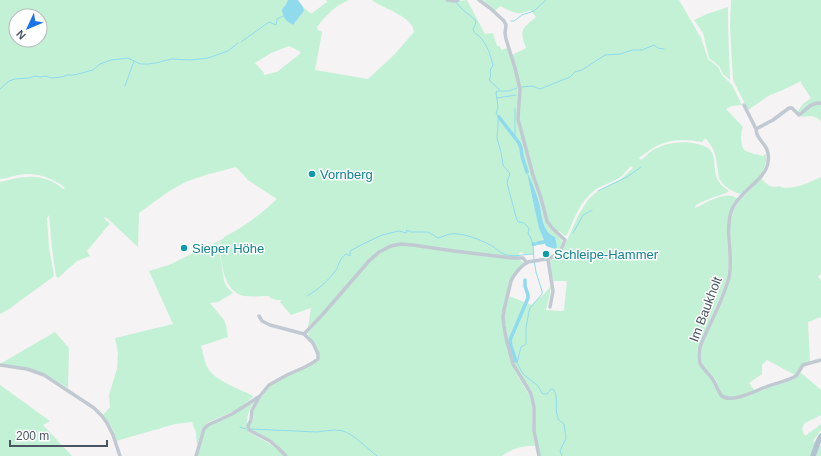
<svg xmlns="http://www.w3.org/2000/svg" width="821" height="456" font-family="Arial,sans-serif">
	<rect width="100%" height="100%" fill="#f5f3f3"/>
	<path fill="#c3f1d5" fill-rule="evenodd" d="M0 0H288L285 6 293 25 304 11 303 7 311 14 327 2 326 0H349C336 5 325 16 317 27L318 30 322 32 315 70 368 79 394 55 414 32C413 16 383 9 372 0H444C452 3 459 1 467 0L485 34 493 33 497 46H499L502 50 507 48 515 68 519 90 518 119 550 228C559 237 567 239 558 252L555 249 556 248 553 237C542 230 542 212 539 201 536 192 532 183 528 174L534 206 544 244 533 246V254H524L522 252 519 253V255L518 257 519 259 524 263 511 278 503 309 511 361 515 371 529 395 532 404V424L535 446C524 445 511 449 502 456H288L277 445 250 429 249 427 253 420 254 409 270 385 287 376 315 363 319 361C322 350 310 342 308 333L379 251 308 328 311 308 291 315 280 302 282 300H277L270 298 269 296H267C260 296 252 297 245 296 221 292 222 259 219 241L224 238V237C244 227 261 214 277 199L248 180 236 167C218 172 197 176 180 185 166 192 153 203 139 213L138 247 107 218 103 217 110 224 107 227 87 251 90 256 77 261 58 278 56 276 52 248 49 215 47 218 49 248 54 275 53 277 9 309 0 314V182C9 180 19 177 28 177 40 176 55 181 63 189L65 188C56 179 38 173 25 174 16 175 8 178 0 179ZM16 16H40V40H16ZM289 46 299 51 301 53 277 72 264 75V73L255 63 271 53Z
		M483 0H679L701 38 708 59 718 67 722 75 732 85 742 105 732 106 726 109 743 127C740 132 740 148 746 151 751 154 758 154 762 156L766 154C769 171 752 184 741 194 733 193 722 185 719 178 718 174 718 169 717 165 716 154 713 146 705 138L703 141 702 142C675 137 660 141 639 158L641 160C644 158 647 155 650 152 663 143 683 140 697 144 702 145 708 147 711 151 716 159 713 169 717 178 719 184 724 187 729 191 725 194 719 195 714 197 708 199 702 202 696 205L695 208C707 203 725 190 737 198L728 224 727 239 729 263 727 277 723 290 698 348 697 358 698 362 700 366 712 379 718 393 727 399 748 396 762 390 794 379 797 377 800 372 821 390V415C818 416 815 419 811 420 805 423 804 422 802 430L805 436 821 424V430L813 441 821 446V456H539L535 430V403L512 359 506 338 504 316 509 296 532 305 544 294 551 286 550 293 546 310 562 311 564 310 567 281H553L551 275 550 260 559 255 563 249 579 214 588 200 595 193 621 179 633 168 631 166C627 170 623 176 617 179 610 183 602 185 595 190 580 201 574 219 567 235L565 236 559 231 557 232 548 220 534 174 519 118 521 89 512 55 526 48C519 29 522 29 536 17L530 10C518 17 511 11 500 6L495 11 492 7Z
		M731 0H821V102L800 113 797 112 803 104 811 98 801 83V81L783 90 770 95 748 110 735 84 733 79 730 27Z
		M728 7V27L730 80 723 74 719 66 709 58 703 33 694 20 707 14Z
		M821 104V122C817 115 809 116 802 117L801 116 812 105Z
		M763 176 762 179C766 184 772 189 779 186 789 192 811 182 821 177V274L818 276 821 281V317L808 322 810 362C800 364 800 366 795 375L767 360 762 365V374L749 383 755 391C749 393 734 398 728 397 719 395 719 386 716 380 712 374 704 370 702 363 699 358 700 353 701 348L731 274 730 224 734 209 739 201Z
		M218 241 224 281 227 287 233 293 218 302 210 303 224 320 226 325 228 337 201 346C203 353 205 365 209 370 216 381 242 390 253 396V397L236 410 207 423C201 429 200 438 197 446L196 433 192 422 175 424 116 441 112 428 103 415 110 407 109 395 117 369 118 353 115 338 173 324 149 271 169 265Z
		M55 332 69 348 68 388 45 374 0 364Z
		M0 385 50 421 43 425 72 456H0Z
		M256 401C254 403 251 406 250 409 247 414 246 426 248 432 262 439 274 445 284 456H197L204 431 207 426Z"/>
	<path fill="#90daee" d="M288 0H298L303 7 304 11 293 25C285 20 283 18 282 9L285 6Z
		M527 172C532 182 536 192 539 202 542 213 542 233 555 237L557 247 555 249 546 246 539 228 534 206Z"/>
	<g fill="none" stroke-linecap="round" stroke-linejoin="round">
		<path stroke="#90daee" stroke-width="1" d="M456 2 460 7 475 20 476 22 473 30C475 34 477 34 480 37 487 44 491 56 493 66L491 68C489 73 492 75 489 80L499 89V91L496 92 498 107 496 114 499 117 498 120V126L497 138 501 152 503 165 510 174 508 179 507 183 515 213 516 217 518 222C524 222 526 224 529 229L528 234 530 236 533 244 534 260 536 272 542 291V294L530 308 529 311 526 328V344L521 347 517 363 523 374 538 386 542 393 544 394H547L551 389H553C560 397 553 411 559 420 560 421 564 424 564 424L566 438 560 451 562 456
			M511 21H514L522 15 534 11 546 0
			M241 42 269 22 276 25 277 19 283 16
			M125 86 134 61
			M521 87 532 86 540 89 570 77 575 72 582 70 605 55 620 54 632 50H642L654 45 658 48 664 49
			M0 89 9 81 15 79 29 78 35 76 40 77 46 76 51 78 62 77 67 75H74L93 70 100 64 111 60 128 58 140 64H148L156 63 171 59 190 60 208 58 228 51 238 43
			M500 91H509L517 88
			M497 98 516 95
			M515 108V137
			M598 191 627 177 641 167
			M573 233 583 215 592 210
			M307 296C318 290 329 280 336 270 340 263 339 259 346 254L350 256V251L361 245 382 235 399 231 406 233 407 230 411 232H428L438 238C442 237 446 235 450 234 461 232 482 240 492 246 497 249 502 255 508 255 516 257 525 254 533 254
			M240 427 246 429
			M251 429 317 432C325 431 335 429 343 431 352 433 369 450 377 456"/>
		<path stroke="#90daee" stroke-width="3.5" d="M499 117 519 143 521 148 522 156 527 172
			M538 243 544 242
			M533 244H535
			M516 361 511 346 510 340 528 298V295L525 286V280"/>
		<path stroke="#c1cad2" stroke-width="3.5" d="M447 0 454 1 458 0
			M479 0 490 8 504 21 506 25 505 33 506 39 515 68 520 89 518 119 533 175 541 198 547 221 552 228 565 240C561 253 554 259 540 260 536 261 532 261 528 262 522 265 514 274 511 281L504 310 503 317 504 326 506 338 513 364 530 392 532 398 534 407V431L539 456
			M744 105 756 129C756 142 771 143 768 162 767 178 741 191 733 207 723 229 734 254 729 277 723 301 709 324 700 347 697 365 701 365 711 377 716 382 717 391 722 396 731 403 754 392 763 388 773 384 783 382 792 378L796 376 803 365 821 360
			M756 129 773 120 789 108H792L799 115C808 109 809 103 821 103
			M548 260 553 291 550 307
			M259 316 262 321 270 325 304 334 313 343 318 354V359L314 362 305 367 287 375 269 385 260 396 252 410 251 420 248 426 249 430 270 441 278 448 286 456
			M304 334 323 314 369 261 379 252 391 246 401 244 413 245 454 251 512 258H523L527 263
			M0 365 27 369 44 375 94 408 102 416 107 423 113 435 120 456
			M196 456 204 429 208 425 232 414 260 396"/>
		<path stroke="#b3c2d1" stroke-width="5.5" d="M813 456 818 442 821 436"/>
	</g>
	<g fill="#0f9aa8" stroke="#fff" stroke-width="1.5">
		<circle cx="312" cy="174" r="4"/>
		<circle cx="184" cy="248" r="4"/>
		<circle cx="546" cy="254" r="4"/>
	</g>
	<g text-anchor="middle" stroke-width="3" stroke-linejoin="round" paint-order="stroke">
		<g font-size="13" fill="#0d838f" stroke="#fff" text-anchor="start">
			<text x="320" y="179">Vornberg</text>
			<text x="192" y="253">Sieper Höhe</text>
			<text x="554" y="259">Schleipe-Hammer</text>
		</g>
		<g font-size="13" fill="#4a5661" stroke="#fff">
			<text transform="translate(705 309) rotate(-69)" y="5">Im Baukholt</text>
		</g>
	</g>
	<g transform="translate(28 28) rotate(226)"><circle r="19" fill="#ffffff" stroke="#b7bbc0"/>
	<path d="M0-3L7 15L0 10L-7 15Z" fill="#1a73e8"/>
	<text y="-6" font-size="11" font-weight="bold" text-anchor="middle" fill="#4a5661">N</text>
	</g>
	<path d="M10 440v6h97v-6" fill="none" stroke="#4a5661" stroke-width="2"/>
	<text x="16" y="440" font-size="12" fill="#4a5661" stroke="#ffffff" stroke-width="3" paint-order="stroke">200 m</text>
</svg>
